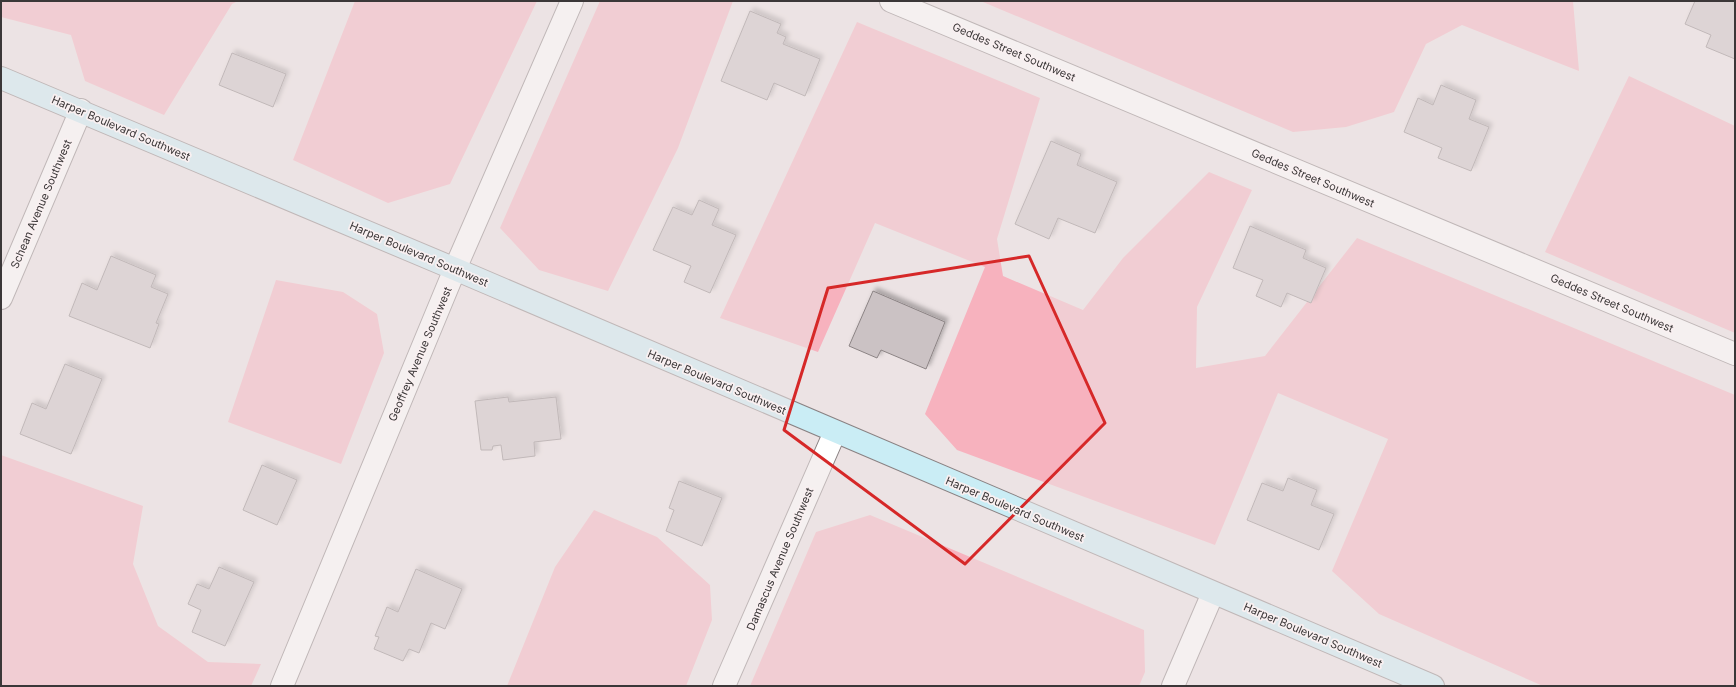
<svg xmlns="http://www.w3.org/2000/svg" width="1736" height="687" font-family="Inter,sans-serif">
	<defs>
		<filter id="shadow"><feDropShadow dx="3.5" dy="-3.5" stdDeviation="2" flood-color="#0004"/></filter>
	</defs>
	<rect width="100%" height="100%" fill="#ece3e4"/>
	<path fill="#f7b2be" d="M1 1H238L232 4 164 115 85 81 71 35 1 17Z
		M355 1H537L450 184 388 203 293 160Z
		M600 1H733L678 148 608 291 539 270 500 228Z
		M1573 1 1579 71 1462 25 1426 44 1394 112 1346 127 1293 132 983 2Z
		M857 22 1040 98 997 239 1003 276 1083 310 1123 258 1209 172 1252 190 1197 307 1196 368 1265 356 1357 238 1735 395V686H1543L1379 614 1332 571 1388 439 1278 393 1215 545 957 450 925 414 985 267 875 223 818 352 720 318Z
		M1629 76 1735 126V333L1545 252Z
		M276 280 343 292 377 314 384 353 341 464 228 422Z
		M1 455 143 506 133 564 158 626 208 662 261 664 251 686H1Z
		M594 510 657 537 710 585 712 620 686 686H507L555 567Z
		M870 515 1144 630 1145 672 1139 686H750L816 532Z"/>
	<path fill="#cbc2c4" stroke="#8c8485" filter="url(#shadow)" d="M1695 1H1735V59L1706 47 1711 35 1685 24Z
		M750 11 781 24 777 33 786 37 783 44 820 59 805 96 774 83 767 100 721 81Z
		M232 53 286 74 273 107 219 85Z
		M1441 85 1476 100 1469 119 1489 127 1471 171 1438 158 1442 148 1404 132 1418 98 1433 105Z
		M1051 141 1081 154 1077 165 1117 182 1095 233 1058 218 1049 239 1015 224Z
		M699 200 719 209 712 225 736 235 710 293 684 282 691 266 653 250 673 207 692 215Z
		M1250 226 1306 250 1303 258 1326 268 1311 303 1287 293 1281 307 1256 296 1263 280 1233 268Z
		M111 256 156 275 151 287 168 294 156 323 159 324 150 348 69 316 82 283 97 290Z
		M873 291 945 322 926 369 881 350 877 358 849 346Z
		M65 364 102 379 71 454 20 434 32 403 46 409Z
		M508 397 509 402 556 397 561 439 534 442 535 456 503 460 501 445 493 446 492 450H481L475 401Z
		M262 465 297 480 277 525 243 510Z
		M1288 478 1317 490 1311 505 1334 514 1319 550 1247 520 1262 483 1283 491Z
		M679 481 722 498 702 546 666 531 674 510 669 508Z
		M219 567 254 582 225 646 192 632 201 610 188 604 197 584 209 589Z
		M416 569 462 589 445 629 431 623 419 653 409 649 403 661 374 649 379 637 375 636 387 607 398 612Z"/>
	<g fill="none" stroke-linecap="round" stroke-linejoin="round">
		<defs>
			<path id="street" d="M891 1 1735 354
				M1 298 81 110
				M282 686 455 269 572 1
				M724 686 835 432
				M1173 686 1213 593"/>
			<path id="secondary" d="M1 78 455 269 1433 686"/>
		</defs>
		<use href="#street" stroke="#8a8283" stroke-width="24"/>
		<use href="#secondary" stroke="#8a8283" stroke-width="24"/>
		<use href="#street" stroke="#fff" stroke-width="22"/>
		<use href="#secondary" stroke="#caedf5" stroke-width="22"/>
	</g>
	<path d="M0 0H1736V687H0ZM1029 256 1105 423 965 564 784 430 828 288Z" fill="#ece3e4" fill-opacity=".55" fill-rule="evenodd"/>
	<path fill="none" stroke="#d62828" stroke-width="3" stroke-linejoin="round" d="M1029 256 1105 423 965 564 784 430 828 288Z"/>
	<g text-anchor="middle" stroke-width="3.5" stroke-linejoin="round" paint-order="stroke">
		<g font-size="11" fill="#3b3738" stroke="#f9f0f1">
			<text transform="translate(1014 52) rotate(23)" y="4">Geddes Street Southwest</text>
			<text transform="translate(121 128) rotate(23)" y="4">Harper Boulevard Southwest</text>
			<text transform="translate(1313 178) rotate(23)" y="4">Geddes Street Southwest</text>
			<text transform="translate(41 204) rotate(-67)" y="4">Schean Avenue Southwest</text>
			<text transform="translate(419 254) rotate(23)" y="4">Harper Boulevard Southwest</text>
			<text transform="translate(1612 303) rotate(23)" y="4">Geddes Street Southwest</text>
			<text transform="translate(420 354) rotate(-67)" y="4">Geoffrey Avenue Southwest</text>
			<text transform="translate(717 382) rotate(23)" y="4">Harper Boulevard Southwest</text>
			<text transform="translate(1015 509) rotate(23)" y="4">Harper Boulevard Southwest</text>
			<text transform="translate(780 559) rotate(-67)" y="4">Damascus Avenue Southwest</text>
			<text transform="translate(1313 635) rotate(23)" y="4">Harper Boulevard Southwest</text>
		</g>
	</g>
	<rect width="1736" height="687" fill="none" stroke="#3b3738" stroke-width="4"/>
</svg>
